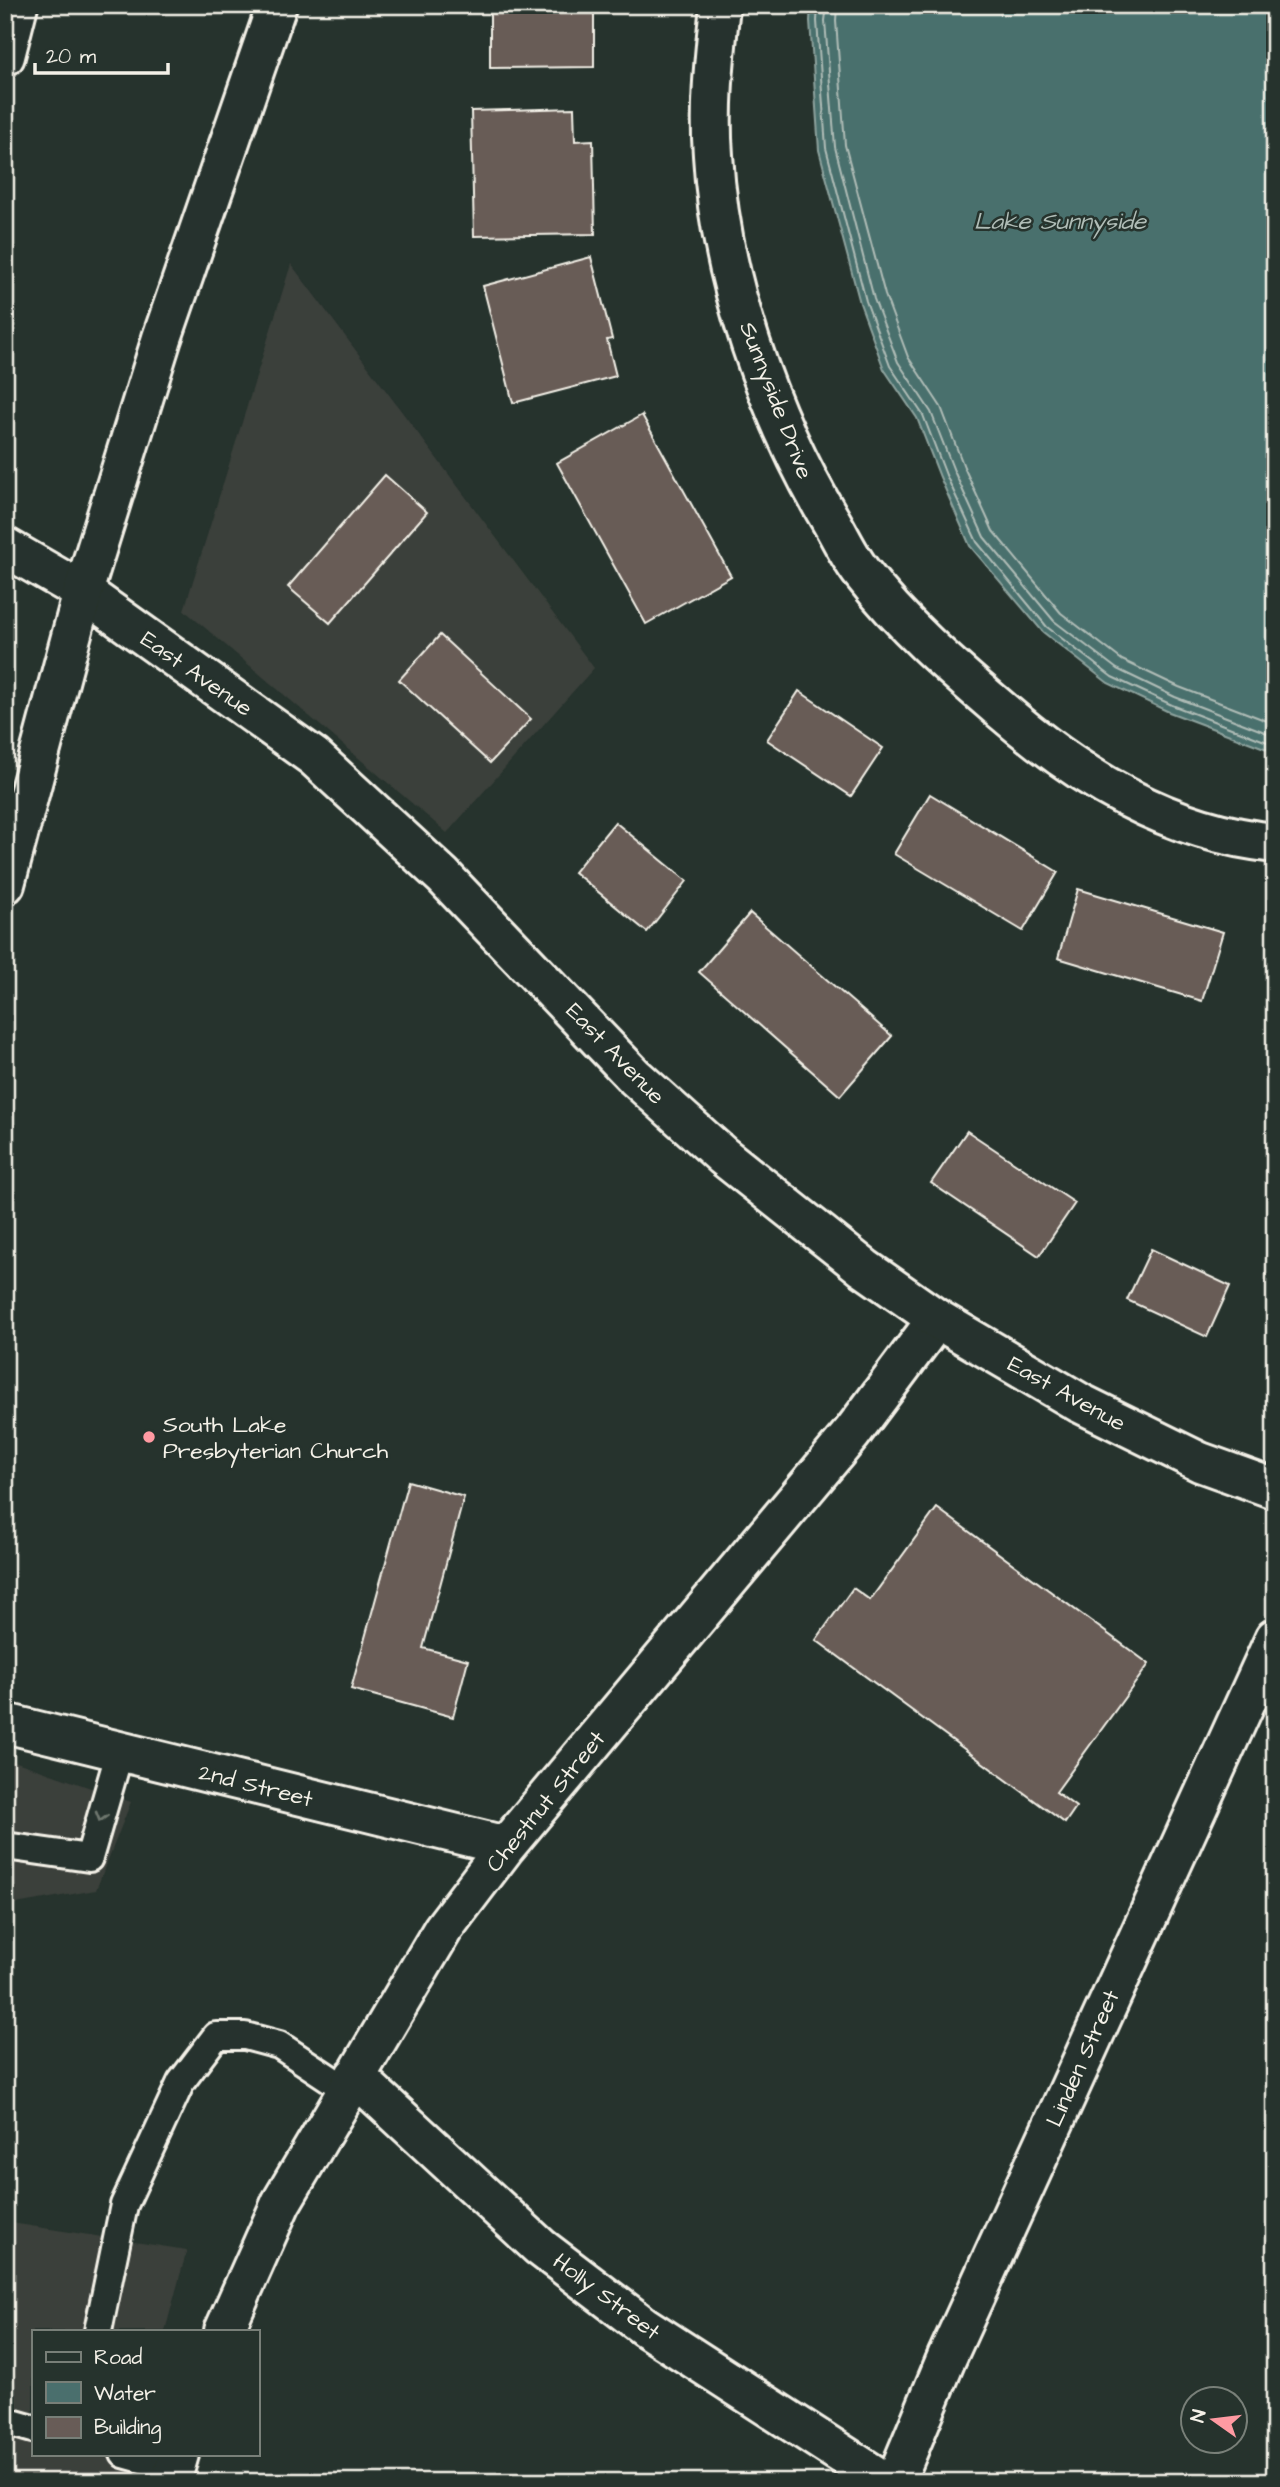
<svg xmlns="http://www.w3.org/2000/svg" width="1280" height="2487" font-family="'Architects Daughter',sans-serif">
	<rect width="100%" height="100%" fill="#26332d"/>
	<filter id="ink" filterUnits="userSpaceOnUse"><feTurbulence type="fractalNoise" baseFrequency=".0143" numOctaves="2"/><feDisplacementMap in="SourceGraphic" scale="14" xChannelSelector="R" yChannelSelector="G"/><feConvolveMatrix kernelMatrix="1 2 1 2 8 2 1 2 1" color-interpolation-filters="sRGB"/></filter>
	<g filter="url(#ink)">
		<path fill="#3a3f3a" d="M291 264 594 668 447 833 184 610Z
			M5 1758 131 1802 96 1890 10 1905 5 1927Z
			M5 2222 187 2250 165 2331H33V2454H132L124 2482H5Z"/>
		<path fill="#4a6f6d" stroke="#8ea39e" stroke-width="2" d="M811 5H1275V752L1169 712 1108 683 1043 632 970 546 940 477 917 418 884 369 860 303 819 150 810 21Z"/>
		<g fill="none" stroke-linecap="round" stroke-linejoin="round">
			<path stroke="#b0bdb7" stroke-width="2" d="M818 5 817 21 826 148 866 301 890 366 923 415 946 475 977 542 1047 627 1112 677 1172 705 1275 745
				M827 5 825 21 835 147 874 299 898 362 931 412 954 471 984 537 1054 621 1117 669 1175 697 1275 736
				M837 5 836 21 845 145 885 295 908 357 941 407 964 467 993 531 1061 613 1122 660 1179 687 1275 724"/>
		</g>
		<path fill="#685c57" stroke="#f4f1e8" stroke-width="2" d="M490 5H594V67L490 68Z
			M574 108 575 141 593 140 595 234 474 236 471 111Z
			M591 257 612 339 607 340 616 376 513 403 483 286Z
			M642 415 731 576 646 624 557 463Z
			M385 475 427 512 330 623 288 587Z
			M440 635 531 719 490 763 399 680Z
			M799 691 883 748 851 796 767 740Z
			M930 794 1058 872 1023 931 894 854Z
			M615 822 687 881 647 932 574 872Z
			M1078 889 1223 932 1202 1001 1058 958Z
			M750 913 892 1036 840 1096 699 972Z
			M967 1131 1075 1203 1039 1256 931 1183Z
			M1151 1249 1230 1286 1207 1337 1127 1300Z
			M408 1481 464 1497 423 1648 468 1660 453 1717 351 1689Z
			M937 1508 1149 1664 1056 1792 1076 1807 1065 1823 816 1640 853 1588 870 1600Z"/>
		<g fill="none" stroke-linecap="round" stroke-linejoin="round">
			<defs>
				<path id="lane" d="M5 1846 89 1858 120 1751
					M98 2331 124 2205 181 2082 216 2036H245L279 2045 347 2090
					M5 2421 33 2429
					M124 2454 174 2468"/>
				<path id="street" d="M720 5C715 55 709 105 713 155 720 278 768 415 831 521 841 538 850 558 862 573 902 625 951 667 1000 709 1080 778 1168 832 1275 843
					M5 56 18 5
					M5 1723 506 1846
					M355 2076 540 2247 645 2327 885 2482
					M224 2331 281 2203 443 1929 506 1846 852 1433 937 1319
					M171 2482 179 2454
					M895 2482 947 2357 1275 1638"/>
				<path id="secondary" d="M5 547 83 592 314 757 443 876 635 1077 723 1156 864 1268 937 1319 1080 1403 1200 1462 1275 1489"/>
				<path id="highway" d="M5 884 83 592 162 338 277 5"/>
			</defs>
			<use href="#lane" stroke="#f4f1e8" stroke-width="32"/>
			<use href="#street" stroke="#f4f1e8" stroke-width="44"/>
			<use href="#secondary" stroke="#f4f1e8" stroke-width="44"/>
			<use href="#highway" stroke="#f4f1e8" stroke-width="44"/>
			<use href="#lane" stroke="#26332d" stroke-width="26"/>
			<use href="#street" stroke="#26332d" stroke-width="38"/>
			<use href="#secondary" stroke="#26332d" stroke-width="38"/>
			<use href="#highway" stroke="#26332d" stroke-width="38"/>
		</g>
		<defs><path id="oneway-chevron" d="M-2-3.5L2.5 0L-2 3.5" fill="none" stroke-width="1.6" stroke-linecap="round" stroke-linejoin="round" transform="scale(1.75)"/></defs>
		<use stroke="#6e766e" href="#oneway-chevron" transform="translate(101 1817) rotate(106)"/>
	</g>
	<circle fill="#ff9aa2" stroke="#26332d" stroke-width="2.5" cx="149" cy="1437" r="7"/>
	<g text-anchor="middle" stroke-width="5" stroke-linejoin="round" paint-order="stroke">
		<g font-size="23" fill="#f4f1e8" stroke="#26332d">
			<text transform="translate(777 400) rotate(69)" y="8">Sunnyside Drive</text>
			<text transform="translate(197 673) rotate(35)" y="8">East Avenue</text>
			<text transform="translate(616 1053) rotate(46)" y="8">East Avenue</text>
			<text transform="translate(1067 1393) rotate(29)" y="8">East Avenue</text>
			<text transform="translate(256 1785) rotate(14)" y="8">2nd Street</text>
			<text transform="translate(545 1801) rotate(-51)" y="8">Chestnut Street</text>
			<text transform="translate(1082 2058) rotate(-66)" y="8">Linden Street</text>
			<text transform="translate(607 2296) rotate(37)" y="8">Holly Street</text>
		</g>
		<g font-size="23" fill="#f4f1e8" stroke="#26332d" text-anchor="start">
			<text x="163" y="1432">South Lake<tspan x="163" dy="26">Presbyterian Church</tspan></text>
		</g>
		<g font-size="24" font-style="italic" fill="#b0bdb7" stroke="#26332d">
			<text x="1060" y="229">Lake Sunnyside</text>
		</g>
	</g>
	<rect width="1280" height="2487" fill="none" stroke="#26332d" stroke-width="28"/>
	<rect x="14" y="14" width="1252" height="2459" fill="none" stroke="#f4f1e8" stroke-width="2.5" filter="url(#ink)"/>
	<rect x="32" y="2330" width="228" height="126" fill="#26332d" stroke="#787f78" stroke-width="2"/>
	<rect x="46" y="2352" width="35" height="10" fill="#26332d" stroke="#787f78" stroke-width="2"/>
	<text x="94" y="2364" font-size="21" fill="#f4f1e8">Road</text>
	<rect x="46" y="2382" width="35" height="21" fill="#4a6f6d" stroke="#787f78" stroke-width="2"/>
	<text x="94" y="2400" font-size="21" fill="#f4f1e8">Water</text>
	<rect x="46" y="2417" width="35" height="21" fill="#685c57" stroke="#787f78" stroke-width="2"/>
	<text x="94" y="2434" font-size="21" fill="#f4f1e8">Building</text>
	<g transform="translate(1214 2420) rotate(284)"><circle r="33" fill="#26332d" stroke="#787f78" stroke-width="2"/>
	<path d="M0-5L12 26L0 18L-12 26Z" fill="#ff9aa2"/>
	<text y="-10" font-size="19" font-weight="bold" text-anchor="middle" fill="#f4f1e8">N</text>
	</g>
	<path d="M35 63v10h133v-10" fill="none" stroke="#f4f1e8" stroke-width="3.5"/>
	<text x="46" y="63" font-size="21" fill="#f4f1e8" stroke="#26332d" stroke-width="5" paint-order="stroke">20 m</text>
</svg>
